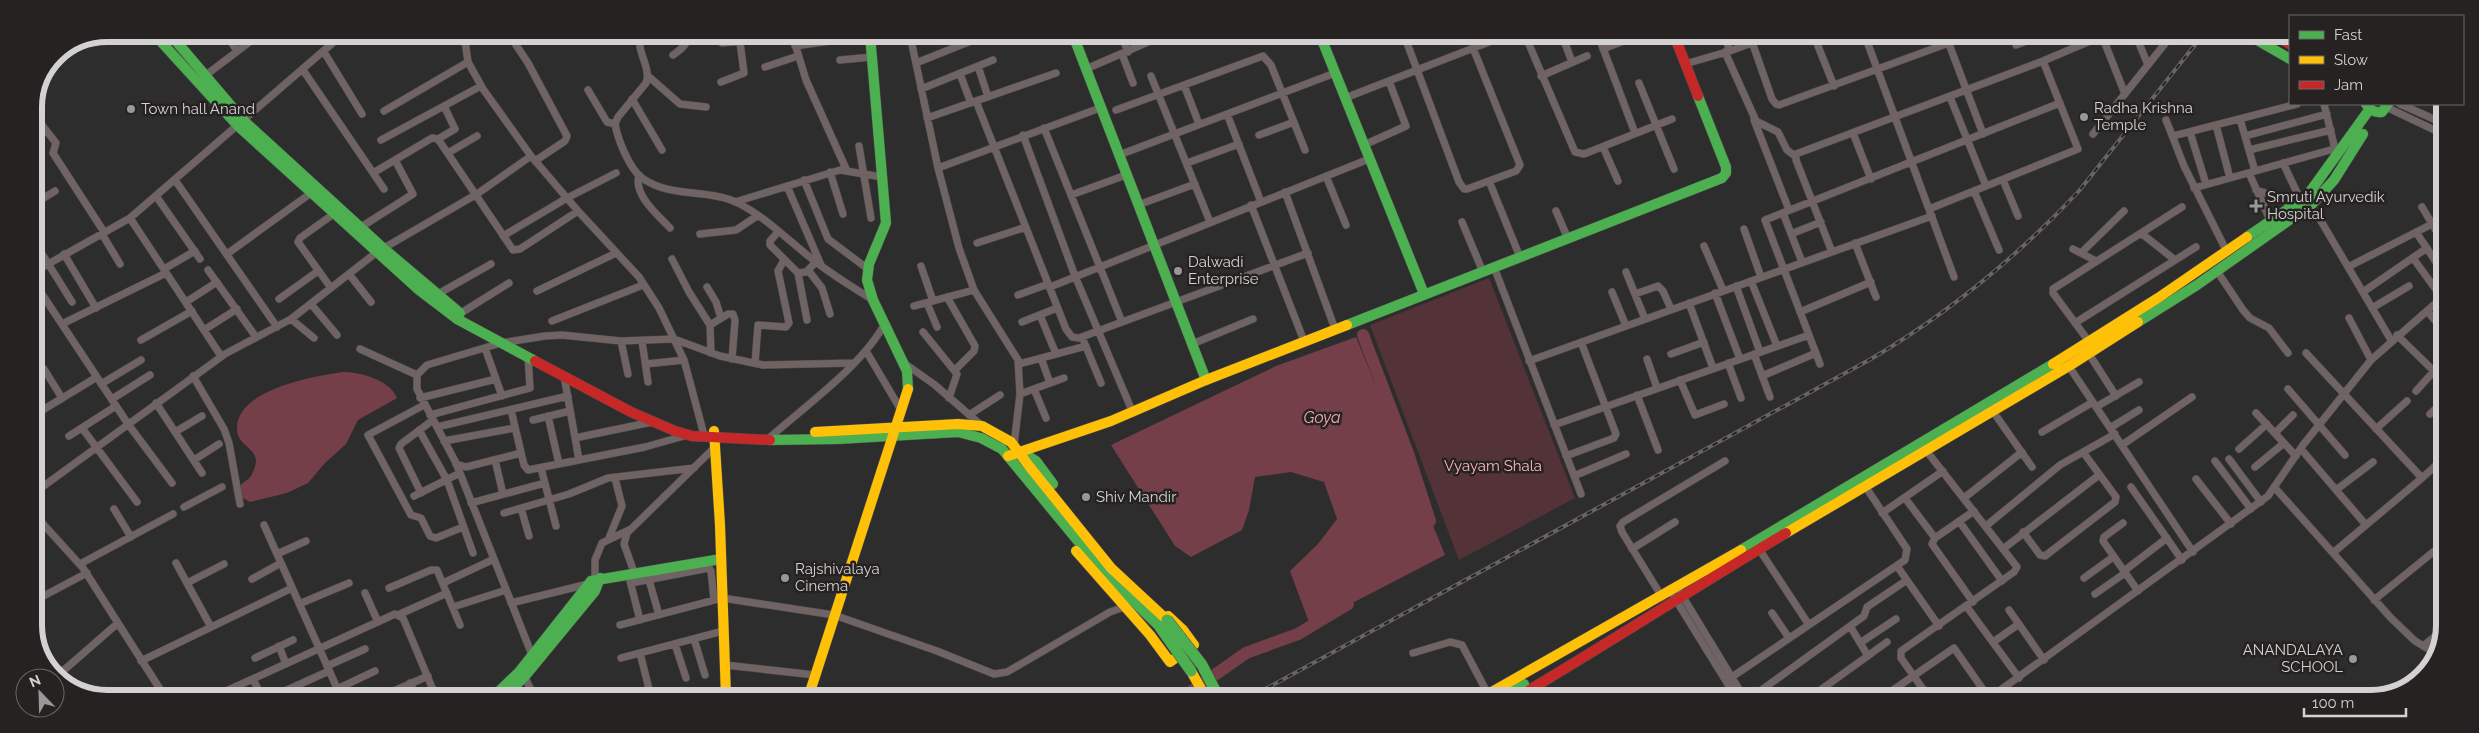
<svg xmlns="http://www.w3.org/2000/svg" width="2479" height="733" font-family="Raleway,sans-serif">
	<rect width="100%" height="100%" fill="#2e2d2d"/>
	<path fill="#533238" d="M1489 278 1575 498 1459 560 1370 325Z"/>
	<path fill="#753f4a" d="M1356 337 1445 555 1310 625 1290 571 1318 544 1337 519 1324 482 1291 472 1255 477 1249 510 1242 530 1191 557 1175 546 1111 445 1276 366Z
		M344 372C361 372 391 381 397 398L358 420 346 444 324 464 308 483 287 493 250 502 243 498 240 493V486C243 482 248 480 251 476 267 447 239 451 237 430 235 389 315 376 344 372Z"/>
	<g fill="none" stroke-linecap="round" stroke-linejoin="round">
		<path stroke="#753f4a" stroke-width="12" d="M1363 335 1409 456 1430 521
			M1182 698 1246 653 1298 634 1348 604"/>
		<defs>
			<path id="street" d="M226 34 237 51
				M464 34 468 62 483 89 531 156 578 211 639 277 659 308 684 360 703 431
				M513 34 516 45 528 63 567 136 565 141 535 161
				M642 34C634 51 652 66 646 83L618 117 615 124C618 140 629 168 642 178 671 199 710 188 740 204 768 219 791 243 816 262 834 276 854 288 873 300
				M712 34 722 43 752 40 767 34
				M792 34 806 80 847 171
				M910 35 938 168 959 248 974 290 1018 360 1020 394 1014 445
				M1121 35 1128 52
				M1404 35 1459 182 1464 189H1467L1516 171 1520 165 1473 48
				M1525 35 1575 152 1584 154 1672 119
				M1562 35 1572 62
				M1598 35 1635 133
				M1724 35 1730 51
				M1814 36 1834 86
				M1865 36 1954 277
				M1946 36 1983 134
				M2102 36 2125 94
				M2136 36 2148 65
				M1752 42 1772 99 1776 104 1779 105 1968 36
				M2016 45 2040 36
				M795 46 830 41
				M1603 49 1639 35
				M324 52 362 114
				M1725 52 1756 121 1778 132 1787 150 1795 156
				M1122 54 1133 83
				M673 55C681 49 688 45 688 34
				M840 60 872 57
				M916 63 986 35
				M1685 64 1730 51 1770 36
				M978 66 988 97
				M765 67 798 56
				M1086 69 1164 35
				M303 70 384 189
				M960 74 971 103
				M206 75 260 34
				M648 76 680 104 706 107
				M1151 76 1210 222
				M1541 76 1587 56
				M721 82 744 73 740 42
				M1639 83 1674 169
				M1184 85 1199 124
				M921 89 993 60
				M588 90 607 122 615 124
				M1950 97 1986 186
				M1345 98 1507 35
				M632 99 662 150
				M976 101 1066 329 1072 337 1079 338 1308 253
				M2324 104 2335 149
				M2400 104 2445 124
				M2386 107 2445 135
				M1116 110 1263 56 1271 65 1305 150
				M384 111 468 62
				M1227 114 1261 202
				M34 115 56 143 53 153 104 232
				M927 118 1056 73
				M2240 119 2255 171
				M1754 120 1789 210
				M2166 120 2184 166 2227 252
				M2216 125 2230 178
				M1044 128 1122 322
				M2190 132 2206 184
				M1853 133 1871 179
				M34 134 43 127
				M2093 134 2171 36
				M1023 135 1075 276 1133 413
				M1259 135 1294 122
				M2173 136 2297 104
				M2245 136 2327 114
				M438 139 455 129 444 106
				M381 140 481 86
				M1364 145 1406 126 1389 81
				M859 146 871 218
				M1603 147 1618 181
				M2249 150 2331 130
				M448 153 477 136
				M1119 155 1335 73
				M1187 163 1239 144
				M2283 163 2301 201
				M938 168 1100 108
				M830 172 843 214
				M373 173 432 138 438 139 513 250 520 249 578 211
				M2249 173 2271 222
				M639 175C633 195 658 215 670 228
				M1326 176 1346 225
				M175 180 277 327
				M804 180 828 239 868 269
				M2003 180 2018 216
				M1489 181 1520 257
				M787 186 821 265
				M2194 188 2341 147
				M2256 190 2282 198 2292 207
				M1974 191 1999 250
				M1285 192 1335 329
				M1071 195 1126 175
				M156 196 200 259
				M735 202 840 170 882 177
				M34 204 55 191
				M1138 205 1195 184
				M1251 205 1304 341
				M2422 207 2444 244
				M1929 209 2078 149 2043 61
				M1556 211 1568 239
				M1783 213 1802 262
				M2318 216 2391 340
				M130 218 221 356
				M1462 222 1483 272
				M361 227 413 194 395 160
				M1744 229 1761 277
				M778 232 770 241V245L798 273 806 272 816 262
				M2416 232 2444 274
				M2141 233 2175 260
				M102 234 120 264
				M700 234 736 230 757 216
				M1791 234 1821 222
				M503 236 567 198 616 173
				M34 241 72 302
				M977 243 1026 227
				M1855 243 1876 297
				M1704 246 1723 290
				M2073 249 2096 261
				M1832 252 1796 160V154L2043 61 2102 36
				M2081 253 2124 211
				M64 254 96 308
				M227 254 311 193
				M2413 258 2442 298
				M672 259 689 292 710 325 711 353
				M921 266 933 301
				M1494 267 1581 494
				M2348 267 2432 224
				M164 269 195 251
				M208 270 256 337
				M808 270 822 288 830 314
				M2217 271 2243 310 2250 318 2269 328 2288 353
				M34 272 130 218 343 34
				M1626 272 1645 319
				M798 273 807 320
				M349 274 371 302
				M1751 281 1777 346
				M34 282 128 424 172 483
				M1736 286 1760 352
				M707 287 716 302 721 318
				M1050 287 1369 159
				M331 288 298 242 300 238 335 213
				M537 291 616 253
				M1612 292 1626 326
				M2363 292 2427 248
				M1715 293 1740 359
				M438 294 491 264
				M1635 294 1658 286 1663 291 1671 309
				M1018 295 1048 284
				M947 297 975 346 974 351 955 370
				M279 299 318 271
				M186 302 217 282
				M927 303 937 327
				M1689 303 1713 368
				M311 304 337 335
				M914 306 974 290
				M2372 308 2409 286
				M2427 311 2444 331
				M1800 312 1871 282
				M461 313 509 283
				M34 314 35 316
				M1040 315 1056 354
				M2349 318 2371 360
				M291 319 314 338
				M552 321 643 285
				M1022 322 1057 308
				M2075 323 2196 247
				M62 324 166 273
				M710 325 728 314H733L735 320 732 359
				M204 330 237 309
				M923 332 957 374 949 398
				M2397 335 2444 381
				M141 340 192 311
				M621 341 628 374
				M642 341 648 382
				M1084 342 1101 383
				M2090 343 2053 293V289L2182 207
				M1192 344 1253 319
				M485 348 502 396
				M360 349 417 375
				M866 351 901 410
				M2306 353 2422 478 2334 552
				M1671 354 1704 342
				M1754 354 1770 397
				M2089 354 2116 396
				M1041 358 1050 383
				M1647 359 1657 388
				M1529 361 1932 216
				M755 363 758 325 786 327 789 323 778 271 784 260
				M904 363 935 385 981 425
				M1728 363 1741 398
				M646 364 684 360
				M1019 364 1086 346
				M1820 364 1765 220 2060 103
				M2068 365 2193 552
				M44 369 62 398
				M193 376 224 429 229 443 240 504
				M564 376 579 460
				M1762 376 1816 353
				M1680 380 1695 415 1724 404
				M101 384 141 360
				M1034 389 1046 418
				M2288 389 2345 455
				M2416 391 2434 371
				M1020 394 1064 378
				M1637 395 1658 450
				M420 398 496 379
				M112 399 150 375
				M156 403 202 473
				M424 405 368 435 411 515 421 518 430 536 436 538 463 527
				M2096 407 2139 382
				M511 410 524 465 528 470 645 447 684 436
				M1992 410 2032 467
				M41 411 97 377
				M2256 413 2296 456
				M2430 414 2444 401
				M430 415 530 388 528 357
				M969 415 1000 395
				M548 416 559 464
				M533 420 570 411
				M1554 425 1809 335
				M437 427 568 396
				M82 428 137 502
				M2110 428 2139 410
				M2376 429 2407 401
				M419 430 447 480 473 553
				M175 432 202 416
				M2042 432 2093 402
				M2275 433 2293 415
				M69 436 116 406
				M575 438 652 422
				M768 439C804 407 864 364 885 323
				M444 441 515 428
				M2122 445 2192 397
				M1925 449 2017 567 2014 572 1901 651V658L1930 699
				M2239 449 2267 424
				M2301 449 2366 525
				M1566 456 1614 438 1616 434 1581 342
				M2229 459 2261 502
				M194 460 219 444
				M495 460 503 494
				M2215 461 2251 509
				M456 464 466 467 521 453
				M2255 467 2284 443
				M541 468 556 526
				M1574 476 1626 454
				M2422 478 2444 458
				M2196 479 2231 524
				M2131 487 2182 560
				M2275 488 2391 618 2415 641 2437 654
				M2336 490 2373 462
				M34 493 225 354 291 319 377 252 477 194 531 156
				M421 493 399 448 401 444 433 420
				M414 496 460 473
				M1905 498 1935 538
				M1964 498 2022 452
				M471 503 545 483
				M184 507 222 487
				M521 508 529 536
				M114 509 131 537
				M504 513 569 494 608 478 694 468
				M1882 513 1943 471
				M34 514 83 568 165 697
				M1959 521 2002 581
				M2123 523 2104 537 2103 541 2138 591
				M264 525 341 697
				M1986 526 2060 465 2115 434
				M2023 532 2040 555 2045 556 2115 502 2116 497 2083 452
				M609 538 622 506 616 482
				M1632 549 1675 522
				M1759 549 1809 625
				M2003 549 2099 475
				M277 554 306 541
				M176 563 211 627
				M80 564 173 514
				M1897 566 1939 626
				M2124 571 2167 538
				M634 572 624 544 627 533 714 448
				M2084 578 2113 557
				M252 579 281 563
				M595 579V560L602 543 631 529
				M649 580 659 615
				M630 581 640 620
				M187 583 224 564
				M443 583 494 559
				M631 583 709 568 711 571 714 600
				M389 588 431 570H437L460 625
				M1680 592 1745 699
				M365 593 378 622
				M2095 594 2125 573
				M1662 597 1622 532 1620 526 1623 522 1725 461
				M1674 597 1737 699
				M2374 600 2443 544
				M34 601 87 573
				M1973 602 1932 544 1935 538 1974 511
				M511 603 588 584
				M299 604 349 583
				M453 607 506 590
				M1967 607 2019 678
				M2009 610 2044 660
				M1772 613 1789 638
				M400 614 447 593
				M620 625 722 598 834 615 937 651 994 674 1007 672 1110 612 1124 607
				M1850 626 1868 656
				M694 639 705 675
				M1993 642 2019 624
				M1860 643 1896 619
				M675 644 686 678
				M279 646 286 664
				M2423 646 2443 630
				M640 653 651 697
				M1413 653 1450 642 1462 645 1488 694
				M532 655 456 463 417 389V375L427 365 501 343 545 336 562 335 621 341 674 339 720 356 763 365 854 363
				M255 658 293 640
				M621 658 723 631
				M141 661 292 588
				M725 665 815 675
				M327 666 365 649
				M524 675 534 697
				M56 677 118 623
				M253 679 262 697
				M1726 681 1905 560 1907 549 1865 486
				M410 683 417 697
				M2414 684 2415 685
				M337 689 375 671
				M362 692 364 697
				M276 695 329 671
				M213 697 395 614 403 618 436 697
				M380 697 428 676
				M1749 699 1864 616 1867 607 1907 580
				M1808 699 1887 642
				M1880 699 1954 648 1989 698
				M1988 699 2268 496 2303 445 2371 360 2444 296"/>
			<path id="fast" d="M154 34 238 126 419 290 457 319 535 361
				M170 34 244 121 383 248 460 313
				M870 35 886 223 869 264 867 280 873 300 907 371 908 389
				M1073 35 1206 380
				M1320 35 1424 294
				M2250 36 2290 59
				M2366 104C2370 110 2374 113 2382 112L2388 104
				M2247 237 2307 196 2369 110
				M2138 322 2197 285 2312 204 2334 180 2363 134
				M1347 325 1722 178 1726 173V167L1698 96
				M770 440 838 439 958 432 981 438 1002 449 1106 575 1160 627
				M1023 453 1036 461 1053 484
				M1741 550 2053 364
				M493 697 519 672 591 581 721 559
				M504 697 525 676 595 591 600 578
				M1498 698 1524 684"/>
			<path id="slow" d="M2053 364 2158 298 2247 237
				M714 431 720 525 726 697
				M815 432 958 424 982 426 1011 442 1029 466 1111 568 1167 620
				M1008 456 1111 421 1206 380 1347 325
				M1786 533 2069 366 2138 322
				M1076 551 1150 635 1170 662 1194 645 1183 630 1168 616
				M1191 671 1206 698
				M808 698 908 389
				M1481 698 1741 550"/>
			<path id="jam" d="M1674 35 1698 96
				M2276 36 2290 44
				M54 59 75 47
				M535 361 631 412 675 431 692 436 770 440
				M1516 698C1607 644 1695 587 1786 533"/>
		</defs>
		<use href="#street" stroke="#4c4b4b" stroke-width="8"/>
		<use href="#fast" stroke="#4c4b4b" stroke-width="11"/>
		<use href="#slow" stroke="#4c4b4b" stroke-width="11"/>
		<use href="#jam" stroke="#4c4b4b" stroke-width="11"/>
		<use href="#street" stroke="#6f6364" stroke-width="7"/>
		<use href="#fast" stroke="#4caf50" stroke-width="10"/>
		<use href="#slow" stroke="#ffc107" stroke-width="10"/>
		<use href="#jam" stroke="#c62828" stroke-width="10"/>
		<defs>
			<path id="rail" d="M1249 698 1871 359C1949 313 2017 257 2079 191L2202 36"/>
		</defs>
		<use href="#rail" stroke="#6a6364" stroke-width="4"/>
		<use href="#rail" stroke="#262222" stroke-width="2" stroke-dasharray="5.5" stroke-linecap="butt"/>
		<defs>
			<path id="fast-bridge" d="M1167 620 1202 665 1219 698
				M1160 627 1191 671"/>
		</defs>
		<use href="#fast-bridge" stroke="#4c4b4b" stroke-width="12" stroke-linecap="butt"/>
		<use href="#fast-bridge" stroke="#4caf50" stroke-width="11"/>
	</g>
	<g fill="#999898" stroke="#262222" stroke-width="2">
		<circle cx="131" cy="109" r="5"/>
		<circle cx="2084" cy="117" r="5"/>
		<path d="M2253.5 198.5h5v5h5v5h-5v5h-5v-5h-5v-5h5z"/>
		<circle cx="1178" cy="271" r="5"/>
		<circle cx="1086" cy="497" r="5"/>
		<circle cx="785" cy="578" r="5"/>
		<circle cx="2353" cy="659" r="5"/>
	</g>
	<g text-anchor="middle" stroke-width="5" stroke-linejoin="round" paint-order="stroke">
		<g font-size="15" fill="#d3d1d1" stroke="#262222" text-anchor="start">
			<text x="2094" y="113">Radha Krishna<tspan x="2094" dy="17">Temple</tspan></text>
			<text x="141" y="114">Town hall Anand</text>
			<text x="2267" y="202">Smruti Ayurvedik<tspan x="2267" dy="17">Hospital</tspan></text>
			<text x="1188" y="267">Dalwadi<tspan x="1188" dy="17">Enterprise</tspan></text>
			<text x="1096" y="502">Shiv Mandir</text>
			<text x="795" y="574">Rajshivalaya<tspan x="795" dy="17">Cinema</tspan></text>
			<text x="2343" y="655" text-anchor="end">ANANDALAYA<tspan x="2343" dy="17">SCHOOL</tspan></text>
		</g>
		<g font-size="15" fill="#feb2bf" stroke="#262222">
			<text x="1493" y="471">Vyayam Shala</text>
		</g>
		<g font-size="16" font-style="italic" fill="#f5a9b6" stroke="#262222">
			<text x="1322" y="423">Goya</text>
		</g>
	</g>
	<path d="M0 0H2479V733H0ZM107 42H2371A65 65 0 0 1 2436 107V625A65 65 0 0 1 2371 690H107A65 65 0 0 1 42 625V107A65 65 0 0 1 107 42Z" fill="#262222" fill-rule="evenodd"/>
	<path fill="none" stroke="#d3d1d1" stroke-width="6" d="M107 42H2371A65 65 0 0 1 2436 107V625A65 65 0 0 1 2371 690H107A65 65 0 0 1 42 625V107A65 65 0 0 1 107 42Z"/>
	<rect x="2289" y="15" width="175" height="90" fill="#262222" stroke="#6b6868"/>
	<rect x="2299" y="31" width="25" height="8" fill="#4caf50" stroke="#6b6868"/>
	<text x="2334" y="40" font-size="15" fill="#d3d1d1">Fast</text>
	<rect x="2299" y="56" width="25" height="8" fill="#ffc107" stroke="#6b6868"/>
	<text x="2334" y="65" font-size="15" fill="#d3d1d1">Slow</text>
	<rect x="2299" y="81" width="25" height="8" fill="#c62828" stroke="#6b6868"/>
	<text x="2334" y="90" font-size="15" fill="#d3d1d1">Jam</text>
	<g transform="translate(40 693) rotate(337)"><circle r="24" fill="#262222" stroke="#6b6868"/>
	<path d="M0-4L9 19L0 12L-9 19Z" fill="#999898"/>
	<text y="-8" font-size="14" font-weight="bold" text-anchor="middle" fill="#d3d1d1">N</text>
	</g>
	<path d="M2304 708v8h102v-8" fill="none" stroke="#d3d1d1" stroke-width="2.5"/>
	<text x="2312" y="708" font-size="15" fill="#d3d1d1" stroke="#262222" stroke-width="4" paint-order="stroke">100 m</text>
</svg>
